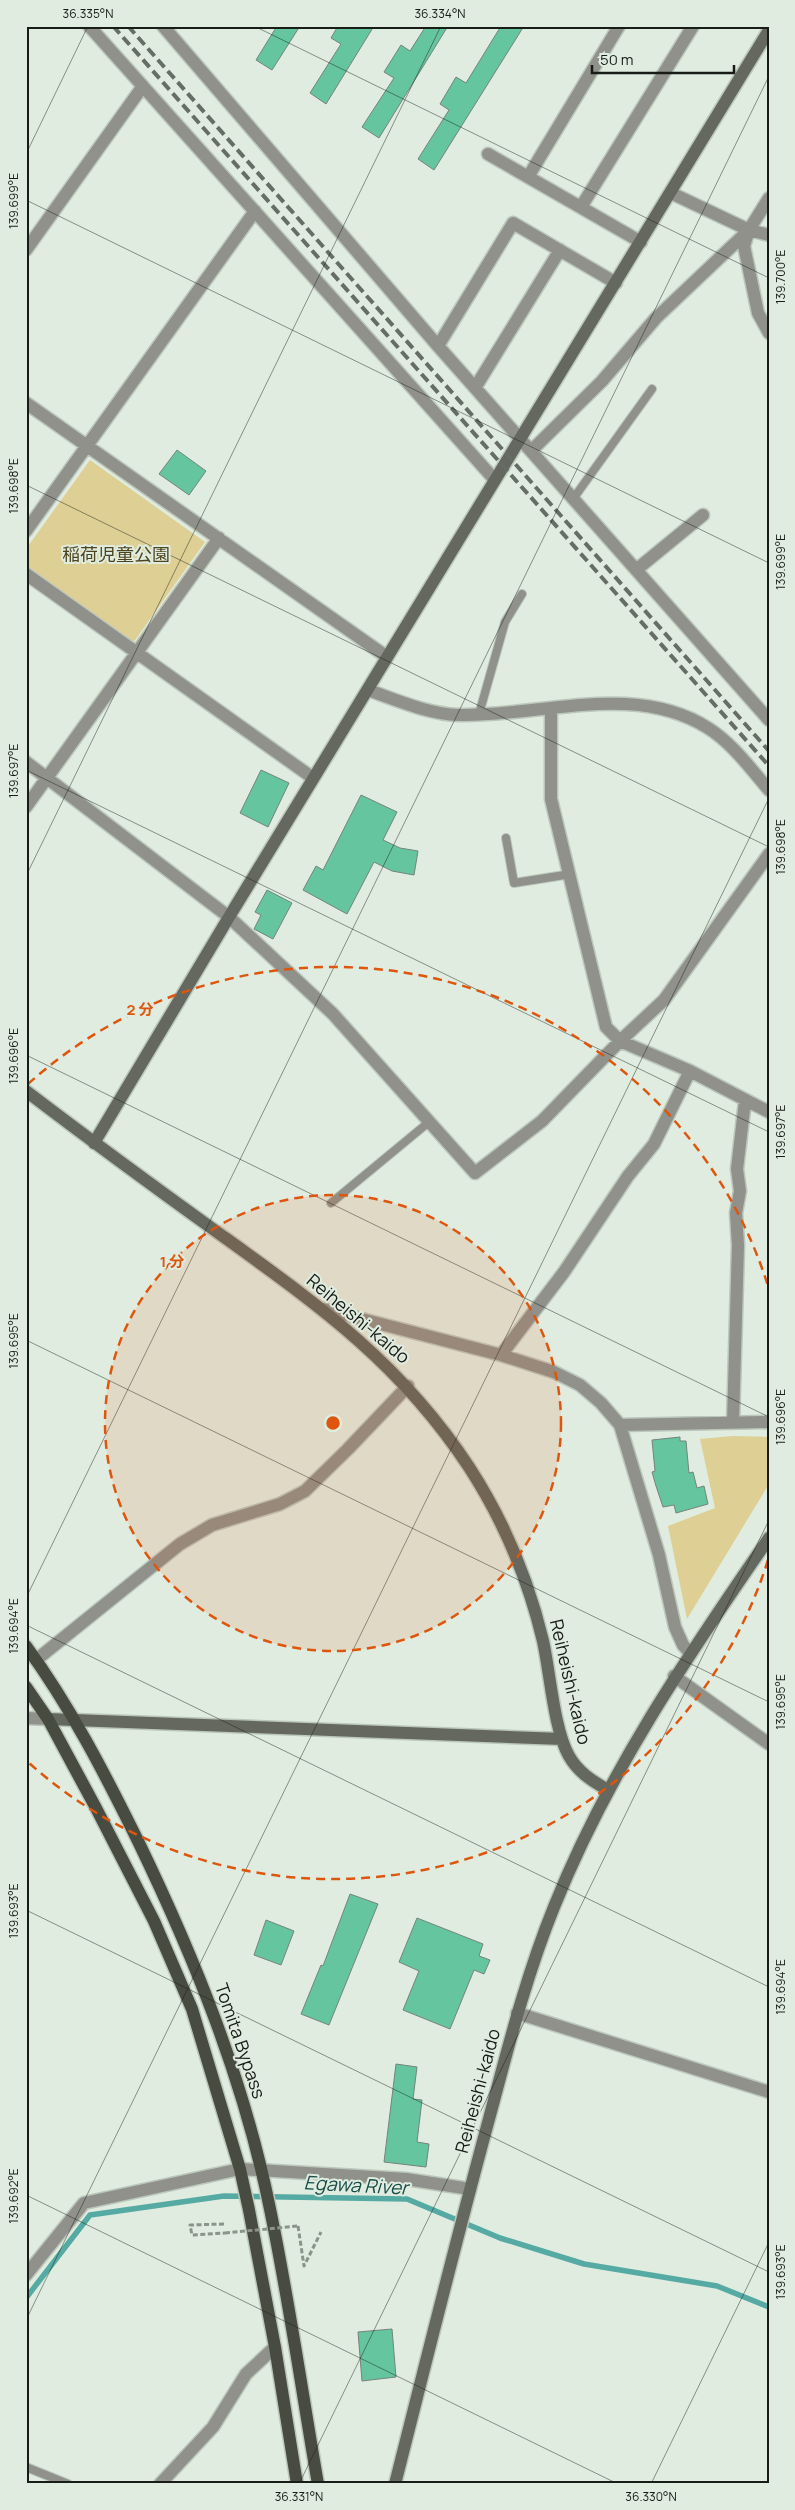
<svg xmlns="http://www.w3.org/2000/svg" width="795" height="2510" font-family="Manrope,'Noto Sans JP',sans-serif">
	<rect width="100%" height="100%" fill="#e0ecdf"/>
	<path fill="#decf95" d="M90 460 205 542 133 643 26 567V549Z
		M732 1436 769 1437V1484L687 1619 668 1526 715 1508 700 1439Z"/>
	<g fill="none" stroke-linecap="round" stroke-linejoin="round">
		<path stroke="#55aaa3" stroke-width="5.5" d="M26 2298 90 2215 224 2196 407 2199 500 2238 584 2264 717 2286 769 2307"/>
	</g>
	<path fill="#64c59f" stroke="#74847c" d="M277 26H300L272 70 256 60Z
		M338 26H374L326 104 310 93 341 44 331 38Z
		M426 26H448L379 138 362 127 394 78 384 72 401 45 410 51Z
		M501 26H524L434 170 418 159 449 110 440 104 456 77 466 83Z
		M177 450 206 471 189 495 159 474Z
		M261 770 289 783 268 827 240 813Z
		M361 795 397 812 383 840 400 848 418 851 414 875 392 871 374 862 347 914 303 890 316 866 323 870Z
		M267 890 292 903 273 939 254 929 261 915 255 912Z
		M680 1437V1441H686L689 1473 693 1472 697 1488 704 1486 708 1504 676 1513 674 1505 663 1507 656 1486 652 1472 655 1471 652 1440Z
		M350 1894 378 1904 329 2025 301 2014 321 1965 323 1966Z
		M417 1918 483 1944 479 1956 490 1960 484 1974 474 1970 450 2029 403 2010 419 1971 399 1962Z
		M266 1920 294 1931 281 1965 254 1955Z
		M396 2064 417 2067 413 2099 422 2100 417 2142 429 2144 426 2167 384 2162Z
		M392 2329 396 2377 362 2381 358 2332Z"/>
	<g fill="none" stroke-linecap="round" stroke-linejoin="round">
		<defs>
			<path id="lane" d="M573 499 652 389
				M479 714 505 622 522 594
				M506 838 514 883 571 874
				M331 1203 429 1122
				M26 2467 68 2484"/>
			<path id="street" d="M89 26 494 479
				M163 26 438 346 769 720
				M488 154 641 242
				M528 177 619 26
				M671 193 749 230 769 235
				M581 207 693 26
				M749 230 744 246 758 313 769 333
				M26 250 143 86
				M438 346 513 223 616 283
				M475 388 560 250
				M26 403 387 657
				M531 451 602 381 656 318 749 230 769 198
				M26 531 255 211
				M636 570 703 515
				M26 574 313 778
				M368 690C396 700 428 714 459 715 539 717 634 681 708 728 732 743 750 768 769 790
				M26 762 229 917 333 1014 475 1173 542 1121 620 1041 664 1000 769 854
				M26 807 219 538
				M690 1071 769 1112
				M323 1309 501 1355 554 1372 580 1385 601 1403 620 1425 659 1555 675 1627 683 1645 690 1653
				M501 1355 564 1272 628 1176 654 1144 690 1071 620 1041 606 1027 551 799V709
				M733 1423 738 1245 736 1213 740 1191 737 1169 745 1101
				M620 1425 769 1422
				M36 1660 180 1544 212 1525 280 1504 305 1491 348 1449 408 1386
				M674 1676 769 1744
				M26 1718 48 1719
				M517 2013 769 2092
				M26 2275 84 2203 240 2169 406 2179 470 2189
				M160 2484 213 2427 246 2374 275 2347"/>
			<path id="secondary" d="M26 1091C89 1139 153 1186 217 1232 317 1304 400 1362 469 1467 504 1521 528 1578 543 1641 550 1672 554 1730 569 1756 578 1772 592 1781 608 1790
				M94 1143 229 917 769 30
				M48 1719 562 1739
				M395 2484C426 2362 456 2240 489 2119 508 2048 526 1976 554 1907 608 1772 687 1657 769 1538"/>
			<path id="primary" d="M26 1646C70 1706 105 1774 138 1841 195 1959 244 2080 270 2209 289 2300 302 2392 318 2484
				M26 1687 48 1719 96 1808 154 1921 192 2009 240 2169 249 2210 275 2347 297 2484"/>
		</defs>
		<use href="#lane" stroke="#bcc7bb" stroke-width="10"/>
		<use href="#street" stroke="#bcc7bb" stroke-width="15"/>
		<use href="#secondary" stroke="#bcc7bb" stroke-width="15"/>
		<use href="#primary" stroke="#bcc7bb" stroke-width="15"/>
		<path stroke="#8b948a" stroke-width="3" stroke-dasharray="5 2.5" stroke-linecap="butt" d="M224 2224 190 2225 192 2235 225 2233
			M298 2226 304 2266 321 2232"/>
		<use href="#lane" stroke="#8f918a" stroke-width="8"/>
		<use href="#street" stroke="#8f918a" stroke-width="12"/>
		<use href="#secondary" stroke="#65685e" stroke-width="12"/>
		<use href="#primary" stroke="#484b40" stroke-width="12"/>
		<path stroke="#656d65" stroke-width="4" stroke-dasharray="10 5" stroke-linecap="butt" d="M113 26 769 766
			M128 26 769 751"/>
		<path stroke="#8b948a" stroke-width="3" stroke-dasharray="5 2.5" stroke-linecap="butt" d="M225 2233 298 2226"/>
	</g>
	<path fill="none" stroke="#171c17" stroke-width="1" stroke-opacity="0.45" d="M254 26 769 278M26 154 88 26M26 200 769 563M26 485 769 847M26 770 769 1132M26 876 441 26M26 1055 769 1417M26 1340 769 1702M26 1598 769 76M26 1625 769 1987M26 1910 769 2272M26 2195 618 2484M26 2320 769 798M26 2480 34 2484M299 2484 769 1520M651 2484 769 2242"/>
	<circle cx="333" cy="1423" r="228" fill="#de560d" fill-opacity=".12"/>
	<g fill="none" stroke="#de560d" stroke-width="2.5" stroke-dasharray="9 6">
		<circle cx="333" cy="1423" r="228"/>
		<path d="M768 1560A456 456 0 0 1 28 1762M28 1084A456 456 0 0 1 768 1286"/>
	</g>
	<g text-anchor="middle" stroke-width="4" stroke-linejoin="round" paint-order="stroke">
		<g font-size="18" fill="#4d441f" stroke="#e0ecdf">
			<text x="116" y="561">稲荷児童公園</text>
		</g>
		<g font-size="18" fill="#171c17" stroke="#e0ecdf">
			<text transform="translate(358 1319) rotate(40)" y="6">Reiheishi-kaido</text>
			<text transform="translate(570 1682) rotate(77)" y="6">Reiheishi-kaido</text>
			<text transform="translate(240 2041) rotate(71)" y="6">Tomita Bypass</text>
			<text transform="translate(478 2091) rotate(-75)" y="6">Reiheishi-kaido</text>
		</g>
		<g font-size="19" font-style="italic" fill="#174d49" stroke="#e0ecdf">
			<text transform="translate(356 2185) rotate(3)" y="7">Egawa River</text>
		</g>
	</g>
	<circle cx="333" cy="1423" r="8" fill="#de560d" stroke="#e0ecdf" stroke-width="2.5"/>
	<g font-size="15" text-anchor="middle" font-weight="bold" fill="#de560d" stroke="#e0ecdf" stroke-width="4" stroke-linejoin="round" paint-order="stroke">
		<text x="140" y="1015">2 分</text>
		<text x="172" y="1267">1 分</text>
	</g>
	<rect width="795" height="2510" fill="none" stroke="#e0ecdf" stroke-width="55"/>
	<path d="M592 65v8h142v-8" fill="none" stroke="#171c17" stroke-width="2.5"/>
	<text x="600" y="65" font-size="15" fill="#171c17" stroke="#e0ecdf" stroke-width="4" paint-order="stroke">50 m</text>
	<rect x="28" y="28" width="740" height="2454" fill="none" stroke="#171c17" stroke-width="2"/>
	<g font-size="12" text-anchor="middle" fill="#171c17">
		<text x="88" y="18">36.335°N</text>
		<text x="440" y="18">36.334°N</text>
		<text transform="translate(14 201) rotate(-90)" y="4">139.699°E</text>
		<text transform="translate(781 277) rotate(-90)" y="4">139.700°E</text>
		<text transform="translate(14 486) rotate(-90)" y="4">139.698°E</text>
		<text transform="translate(781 562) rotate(-90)" y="4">139.699°E</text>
		<text transform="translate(14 771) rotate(-90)" y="4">139.697°E</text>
		<text transform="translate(781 847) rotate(-90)" y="4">139.698°E</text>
		<text transform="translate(14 1056) rotate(-90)" y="4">139.696°E</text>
		<text transform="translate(781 1132) rotate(-90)" y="4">139.697°E</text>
		<text transform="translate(14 1341) rotate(-90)" y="4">139.695°E</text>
		<text transform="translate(781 1417) rotate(-90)" y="4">139.696°E</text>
		<text transform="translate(14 1626) rotate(-90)" y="4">139.694°E</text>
		<text transform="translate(781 1702) rotate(-90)" y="4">139.695°E</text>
		<text transform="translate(14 1911) rotate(-90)" y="4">139.693°E</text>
		<text transform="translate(781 1987) rotate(-90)" y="4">139.694°E</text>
		<text transform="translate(14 2196) rotate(-90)" y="4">139.692°E</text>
		<text transform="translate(781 2272) rotate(-90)" y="4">139.693°E</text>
		<text x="299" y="2501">36.331°N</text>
		<text x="651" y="2501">36.330°N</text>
	</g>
</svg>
